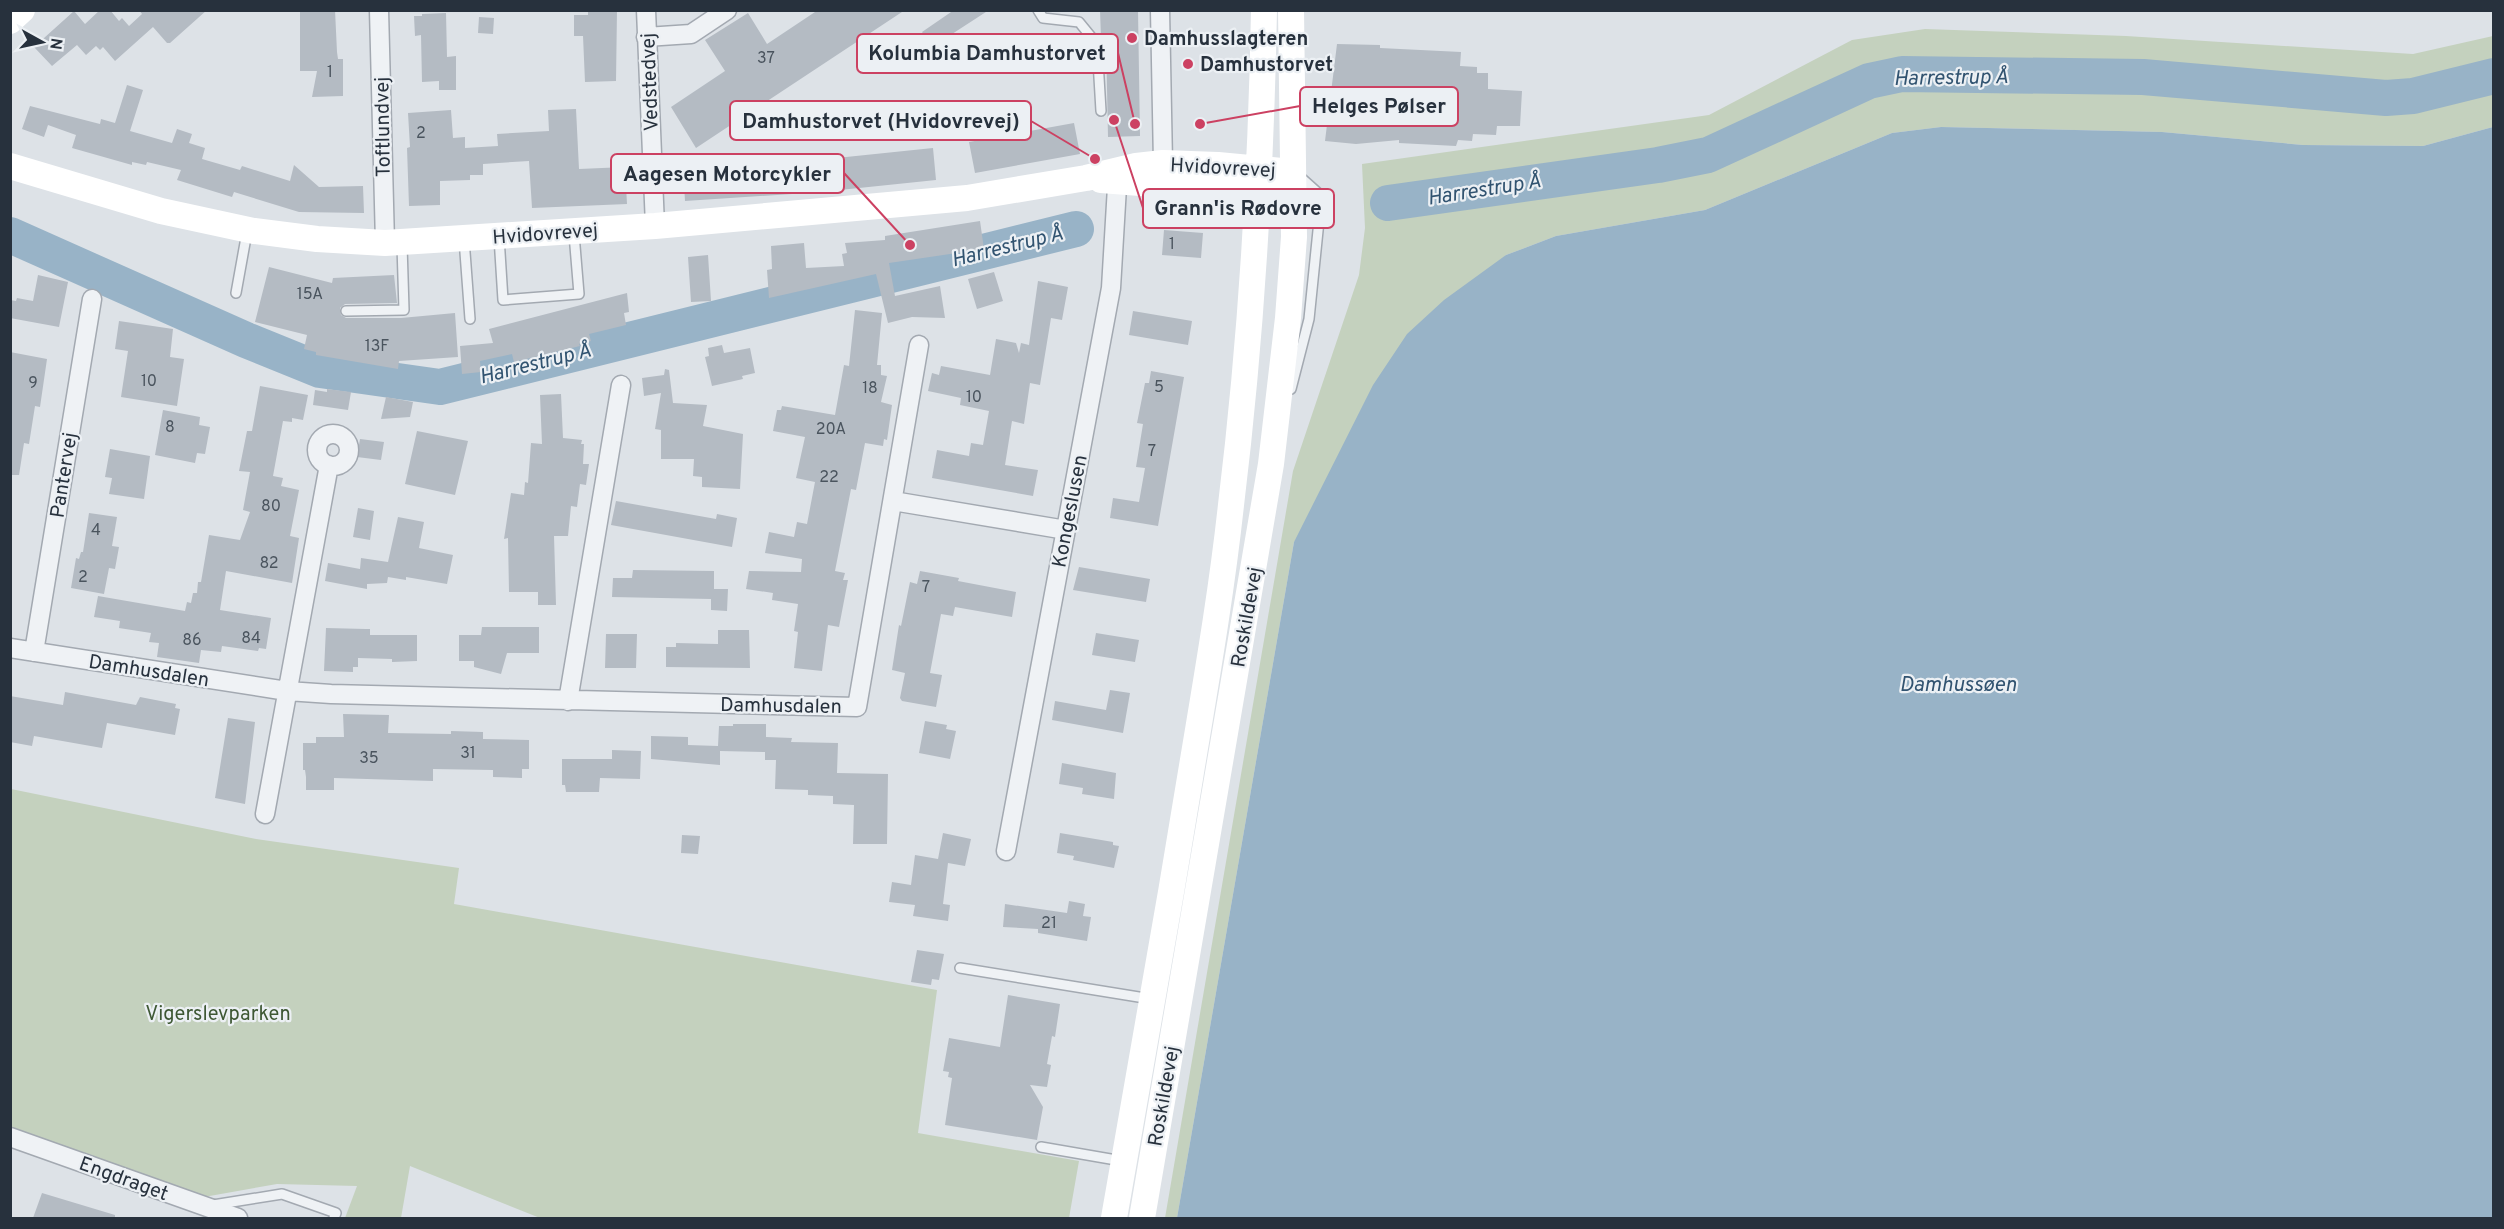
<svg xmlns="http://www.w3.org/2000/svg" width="2504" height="1229" font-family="Overpass,sans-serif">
	<rect width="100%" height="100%" fill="#dde2e7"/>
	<path fill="#c4d1be" d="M1925 29 2126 36 2413 54 2493 36V127L2423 146 2303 145 2162 132 1941 127 1892 133 1705 210 1556 236 1506 255 1294 542 1177 1218H1165L1293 471 1359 275 1365 228 1362 164 1709 115 1852 40Z
		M11 789 256 839 459 868 454 904 937 990 918 1133 1079 1161 1069 1218H540L410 1166 401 1218H345L357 1186 277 1184 204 1197 11 1130Z"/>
	<path fill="#98b3c7" d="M1941 127 2162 132 2303 145 2423 146 2493 127V1218H1177L1294 542 1373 385 1407 334 1444 300 1506 255 1556 236 1705 210 1892 133Z"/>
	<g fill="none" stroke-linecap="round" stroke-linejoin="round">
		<path stroke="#98b3c7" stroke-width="36" d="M1388 203 1658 165 1708 155 1869 81 1902 74 2143 77 2386 98 2413 96 2494 76
			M10 235 246 340 320 370 440 387 1076 229"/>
	</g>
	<path fill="#b4bbc3" d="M100 10H110L119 21 122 18 129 26 142 14 139 10H207L170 43H167L153 27 115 61 103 47 100 50 96 46 86 55 77 45 52 66 34 47 74 11 85 24Z
		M335 10 337 52 338 59H343V96L312 97 317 71H300V11Z
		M588 10H617L616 81 585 82 583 36H574V15H588Z
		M818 10H905L696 148 671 107 725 71 705 40 748 13 767 44Z
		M954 10H989L932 47 922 32Z
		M1100 10H1138L1140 136 1108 137 1106 39 1101 38Z
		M446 13 447 57 456 56V90H439V81L422 82 421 35 415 36 414 16H422V14Z
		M479 17 494 18 493 34 478 33Z
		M1337 44 1380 45V48L1461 52 1460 66 1477 67V73H1488V89L1522 91 1520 126H1497L1496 135 1473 134 1472 141 1458 140 1456 146 1399 143V140L1356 144 1325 141Z
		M127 85 143 90 130 131 172 143 177 129 192 134 189 143 205 148 202 159 240 170 242 166 290 181 294 165 319 187 363 186 364 213 299 212 234 192 232 197 177 180 181 170 147 162 146 165 132 162V165L72 148 76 135 48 125 44 137 22 129 30 106 100 124 101 119 115 123Z
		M576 109 579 169 625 167 627 204 532 208 529 161 483 164V175H470V180L440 181V205L409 206 407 148 410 147 408 113 451 110 453 138 465 137V148L498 146 497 134 549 131 548 110Z
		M1074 123 1080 154 975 173 969 142Z
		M933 148 936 180 830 191 827 159Z
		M790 161 792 194 685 201 683 168Z
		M980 221 984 249 889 263 895 296 940 286 945 318 912 317 888 323 876 274 769 298 767 270 772 269 771 246 804 243 806 268 844 266 842 254 847 253 845 243 885 240V236Z
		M1164 230 1203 233 1201 258 1162 255Z
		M708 255 711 301 691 302 688 257Z
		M269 267 332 283 333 278 394 275 397 303 345 304 340 308 341 315 346 318H401L455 313 458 357 399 361 398 369 316 355V352L304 349 307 335 255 322Z
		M994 272 1003 301 977 309 968 279Z
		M38 275 68 282 59 327 10 318V300L16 301 17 298 33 301Z
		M1038 281 1068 287 1062 320 1051 318 1040 385 1030 383 1024 424 1012 421 1005 465 1038 470 1033 496 932 478 937 450 969 456 971 443 983 445 989 411 960 405 961 398 928 391 932 373 939 375 941 366 990 375 996 339 1016 343 1019 353 1021 343 1029 345Z
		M627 293 629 312 624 313 626 325 589 334 591 341 579 344 580 346 514 362 512 354 480 361 481 372 462 374 460 346 493 343 489 329Z
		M855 310 882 313 877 365H881V375L887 376 881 402 892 405 887 440 884 439 883 446 865 443 856 490 851 489 835 571 845 573 843 580H848L839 627 828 625 822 671 794 668 798 632 794 631 798 604 772 600 773 593 746 589 749 571 801 572 802 559 765 553 769 532 794 537 797 522 807 524 815 482 796 478 805 437 773 431 777 410H781L782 406 835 415 844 365 849 366Z
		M1133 311 1192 321 1188 345 1129 335Z
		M119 321 173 329 170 357 184 359 177 406 121 397 128 351 115 349Z
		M722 345 724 353 750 348 755 373 742 376 743 379 712 386 705 357 709 356 708 348Z
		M10 352 47 359 40 407 35 406 29 444 24 443 19 475H10Z
		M665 369 669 370 673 403 707 405 703 426 743 434 740 489 702 487V477L693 476 694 459H661V430L655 429 661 393 644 396 642 378 664 375Z
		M1151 371 1184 377 1158 526 1110 518 1113 498 1139 502 1145 468 1136 467 1143 424 1137 423 1145 383H1149Z
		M260 386 308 395 303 420 292 418V422L283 421 273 476 283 478 281 486 299 490 290 536 299 538 292 583 226 571 220 610 271 618 266 649 259 648 258 651 222 646 221 652 201 650 199 663 157 657 159 643 149 642 151 633 119 628 120 621 94 617 98 596 185 611 187 602 191 603 193 593H197L198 582H201L209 535 240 540 250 512 243 510 250 472 239 471 247 431H252Z
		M327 389 351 392 348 410 313 405 315 390 327 392Z
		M561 394 563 438 582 440 581 444H584L583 464H589L586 485 580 484 577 507 571 506 568 536H554L556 605H538V592H509L508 538 504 539 511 493 524 495 525 482 528 483 531 443 542 444 540 395Z
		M386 397 413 402 410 417 381 419Z
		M163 410 200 417 199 425 210 427 205 454 197 453 195 463 155 455Z
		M417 431 468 441 455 495 405 484Z
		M360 439 384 442 381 460 357 457Z
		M110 449 150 456 144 499 109 494 112 478 105 477Z
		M616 501 716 519 717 514 737 518 732 547 611 525Z
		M358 508 374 511 370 540 353 537Z
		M89 513 117 517 112 546 119 547 115 569 109 568 104 594 71 588 76 558 79 559 81 552H83Z
		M398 517 424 522 419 548 453 555 447 584 406 577V580L388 577 387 583 367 584V589L325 581 328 563 360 569 361 558 388 562Z
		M1079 567 1150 579 1146 602 1073 590Z
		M633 570 714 571V589H728L727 611 711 610V599L612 597 613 578H632Z
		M920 571 959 578 958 581 1016 592 1012 617 955 607 953 616 941 614 930 673 942 675 936 707 902 701 900 698 905 673 892 670 899 625 901 626 910 582 917 584Z
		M482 627H539V653H507L501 674 474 667V661H459V635H481Z
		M326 628 366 629H370V635H417V661L392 662V659L358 658V667H353V672L324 671Z
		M718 630H749L750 668 666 667V647H676V643L718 644Z
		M1096 633 1139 640 1135 662 1092 655Z
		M606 634H637L636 668H605Z
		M1110 690 1130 693 1123 733 1052 720 1055 701 1106 710Z
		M65 692 136 705 140 697 176 704 175 708 180 709 175 735 107 723 102 748 34 736 32 746 10 742V696L63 705Z
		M343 714 389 715 388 733 451 734V731L483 732V739L529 740V769H522V778L493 777V770L433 769V781L334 778V790H306V777L305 770H303V743H316V737H344Z
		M228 718 255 722 245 804 215 798Z
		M925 721 947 725 946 729 956 731 950 759 919 753Z
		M733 724H766V737L792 738 791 742 838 743 837 773 888 774 887 844H853L854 805 833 804V796L808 795V790L775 789 776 760H765V752L720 751V765L651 759V736L688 737V745L718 746 719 726H733Z
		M612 750 641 751 640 779 600 778 599 792H566L565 785H562V759H612Z
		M1062 763 1116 773 1114 799 1082 794 1083 788 1059 784Z
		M943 833 971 839 965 866 948 863 943 904 950 905 948 921 913 916 915 905 889 902 892 882 911 885 915 855 938 859Z
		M1060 833 1113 842V845L1119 846 1114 868 1073 860 1074 856 1057 853Z
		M682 835 700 836 698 854 681 853Z
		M1069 901 1085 904 1083 916 1091 917 1087 941 1038 933V929L1003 927 1005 904 1067 913Z
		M917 950 944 954 939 980 932 979 931 985 911 982Z
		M1008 995 1060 1004 1055 1037 1052 1036 1047 1064 1051 1065 1047 1087 1030 1085 1043 1107 1037 1140 945 1125 952 1078 948 1077 949 1072 943 1071 949 1038 1000 1047Z
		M42 1193 115 1215V1218H33Z"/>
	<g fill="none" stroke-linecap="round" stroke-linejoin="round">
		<defs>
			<path id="lane" d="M1038 10 1043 18 1079 22 1097 44 1101 111
				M499 237 503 300 579 294 574 234
				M464 239 470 319
				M236 293 247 232
				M346 311 404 310 402 245
				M1291 389 1309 319 1320 211 1317 192 1298 175
				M960 968 1151 999
				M1041 1147 1122 1161
				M213 1205 282 1194 336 1213 334 1218"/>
			<path id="street" d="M379 10 385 243
				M646 10 655 226
				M1160 10 1163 163
				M646 37 691 34 727 10
				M317 450a16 16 0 1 1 32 0a16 16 0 1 1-32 0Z
				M893 501 1066 530
				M10 648 287 691 331 694 857 707 919 345
				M34 652 92 299
				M568 701 621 385
				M265 814 329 465
				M1006 851 1111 288 1118 170
				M10 1137 238 1218"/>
		</defs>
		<use href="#lane" stroke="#a3a9b1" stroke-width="12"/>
		<use href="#street" stroke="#a3a9b1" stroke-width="21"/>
		<use href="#lane" stroke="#eff2f5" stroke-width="9"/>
		<use href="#street" stroke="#eff2f5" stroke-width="18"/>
		<path stroke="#fff" stroke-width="26" d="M10 21 22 10
			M10 166 161 211 254 231 317 239 385 243 655 226 967 198 1086 178 1136 166 1163 163 1218 165 1292 172
			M1101 180 1259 192 1272 184
			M1114 1218C1140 1072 1166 925 1190 778 1205 687 1221 597 1231 505 1251 341 1261 176 1264 10
			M1142 1218 1271 464 1288 318 1294 237 1291 10"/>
	</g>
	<g fill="#cc4162" stroke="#ecf0f4" stroke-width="2">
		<circle cx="1132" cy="38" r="6"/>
		<circle cx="1188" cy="64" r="6"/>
	</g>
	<g text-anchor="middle" stroke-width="4.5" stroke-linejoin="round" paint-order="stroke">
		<g font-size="16" fill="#4a545e">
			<text x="766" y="63">37</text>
			<text x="330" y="77">1</text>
			<text x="421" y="138">2</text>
			<text x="1172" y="249">1</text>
			<text x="310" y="299">15A</text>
			<text x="377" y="351">13F</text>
			<text x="149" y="386">10</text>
			<text x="33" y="388">9</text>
			<text x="1159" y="392">5</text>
			<text x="870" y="393">18</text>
			<text x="974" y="402">10</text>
			<text x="170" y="432">8</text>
			<text x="831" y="434">20A</text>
			<text x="1152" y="456">7</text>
			<text x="829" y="482">22</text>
			<text x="271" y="511">80</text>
			<text x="96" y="535">4</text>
			<text x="269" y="568">82</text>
			<text x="83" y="582">2</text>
			<text x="926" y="592">7</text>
			<text x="251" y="643">84</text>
			<text x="192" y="645">86</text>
			<text x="468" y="758">31</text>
			<text x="369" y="763">35</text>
			<text x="1049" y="928">21</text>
		</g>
		<g font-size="20" font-weight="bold" fill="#27313d" stroke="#ecf0f4" text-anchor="start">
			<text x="1144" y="45">Damhusslagteren</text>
			<text x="1200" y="71">Damhustorvet</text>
		</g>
		<g font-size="20" fill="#27313d" stroke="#ecf0f4">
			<text transform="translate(649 82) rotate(-92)" y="7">Vedstedvej</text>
			<text transform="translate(382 127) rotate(-91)" y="7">Toftlundvej</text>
			<text transform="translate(1223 167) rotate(3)" y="7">Hvidovrevej</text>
			<text transform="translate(545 233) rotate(-4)" y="7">Hvidovrevej</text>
			<text transform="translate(63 475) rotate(-81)" y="7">Pantervej</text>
			<text transform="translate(1069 511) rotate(-79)" y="7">Kongeslusen</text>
			<text transform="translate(1246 617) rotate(-80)" y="7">Roskildevej</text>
			<text transform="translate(149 670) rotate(9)" y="7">Damhusdalen</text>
			<text transform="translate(781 705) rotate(1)" y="7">Damhusdalen</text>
			<text transform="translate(1163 1096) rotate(-80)" y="7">Roskildevej</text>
			<text transform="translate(124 1178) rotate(20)" y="7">Engdraget</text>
		</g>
		<g font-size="20" fill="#3e5834" stroke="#ecf0f4">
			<text x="218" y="1020">Vigerslevparken</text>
		</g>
		<g font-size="21" font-style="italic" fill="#315370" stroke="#ecf0f4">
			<text transform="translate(1951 77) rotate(-1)" y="7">Harrestrup Å</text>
			<text transform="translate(1484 189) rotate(-9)" y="7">Harrestrup Å</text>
			<text transform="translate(1007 246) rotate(-14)" y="7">Harrestrup Å</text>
			<text transform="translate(535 363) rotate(-14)" y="7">Harrestrup Å</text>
			<text x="1958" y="691">Damhussøen</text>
		</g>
	</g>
	<path fill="none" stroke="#cc4162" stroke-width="2" d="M1135 124L1118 53M1200 124L1300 106M1095 159L1031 121M910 245L844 173M1114 120L1143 208"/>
	<g fill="#cc4162" stroke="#ecf0f4" stroke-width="2">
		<circle cx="1135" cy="124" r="6"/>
		<circle cx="1200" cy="124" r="6"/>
		<circle cx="1095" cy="159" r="6"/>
		<circle cx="910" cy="245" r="6"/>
		<circle cx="1114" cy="120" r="6"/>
	</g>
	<g fill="#ecf0f4" stroke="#cc4162" stroke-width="2">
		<rect x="857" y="34" width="261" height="39" rx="6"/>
		<rect x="1300" y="87" width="158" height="39" rx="6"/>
		<rect x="730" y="101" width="301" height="39" rx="6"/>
		<rect x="611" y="154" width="233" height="39" rx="6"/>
		<rect x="1143" y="189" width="191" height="39" rx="6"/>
	</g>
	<g font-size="21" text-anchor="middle" font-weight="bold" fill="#27313d">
		<text x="987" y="60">Kolumbia Damhustorvet</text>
		<text x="1379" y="113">Helges Pølser</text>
		<text x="881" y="128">Damhustorvet (Hvidovrevej)</text>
		<text x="727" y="181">Aagesen Motorcykler</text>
		<text x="1238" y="215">Grann'is Rødovre</text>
	</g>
	<rect width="2504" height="1229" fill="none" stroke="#27313d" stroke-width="24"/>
	<g transform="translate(42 42) rotate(98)" stroke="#ecf0f4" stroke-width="4.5" paint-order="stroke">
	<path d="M0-4.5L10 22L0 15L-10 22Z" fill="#27313d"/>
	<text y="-9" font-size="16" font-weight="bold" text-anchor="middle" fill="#27313d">N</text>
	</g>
</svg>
